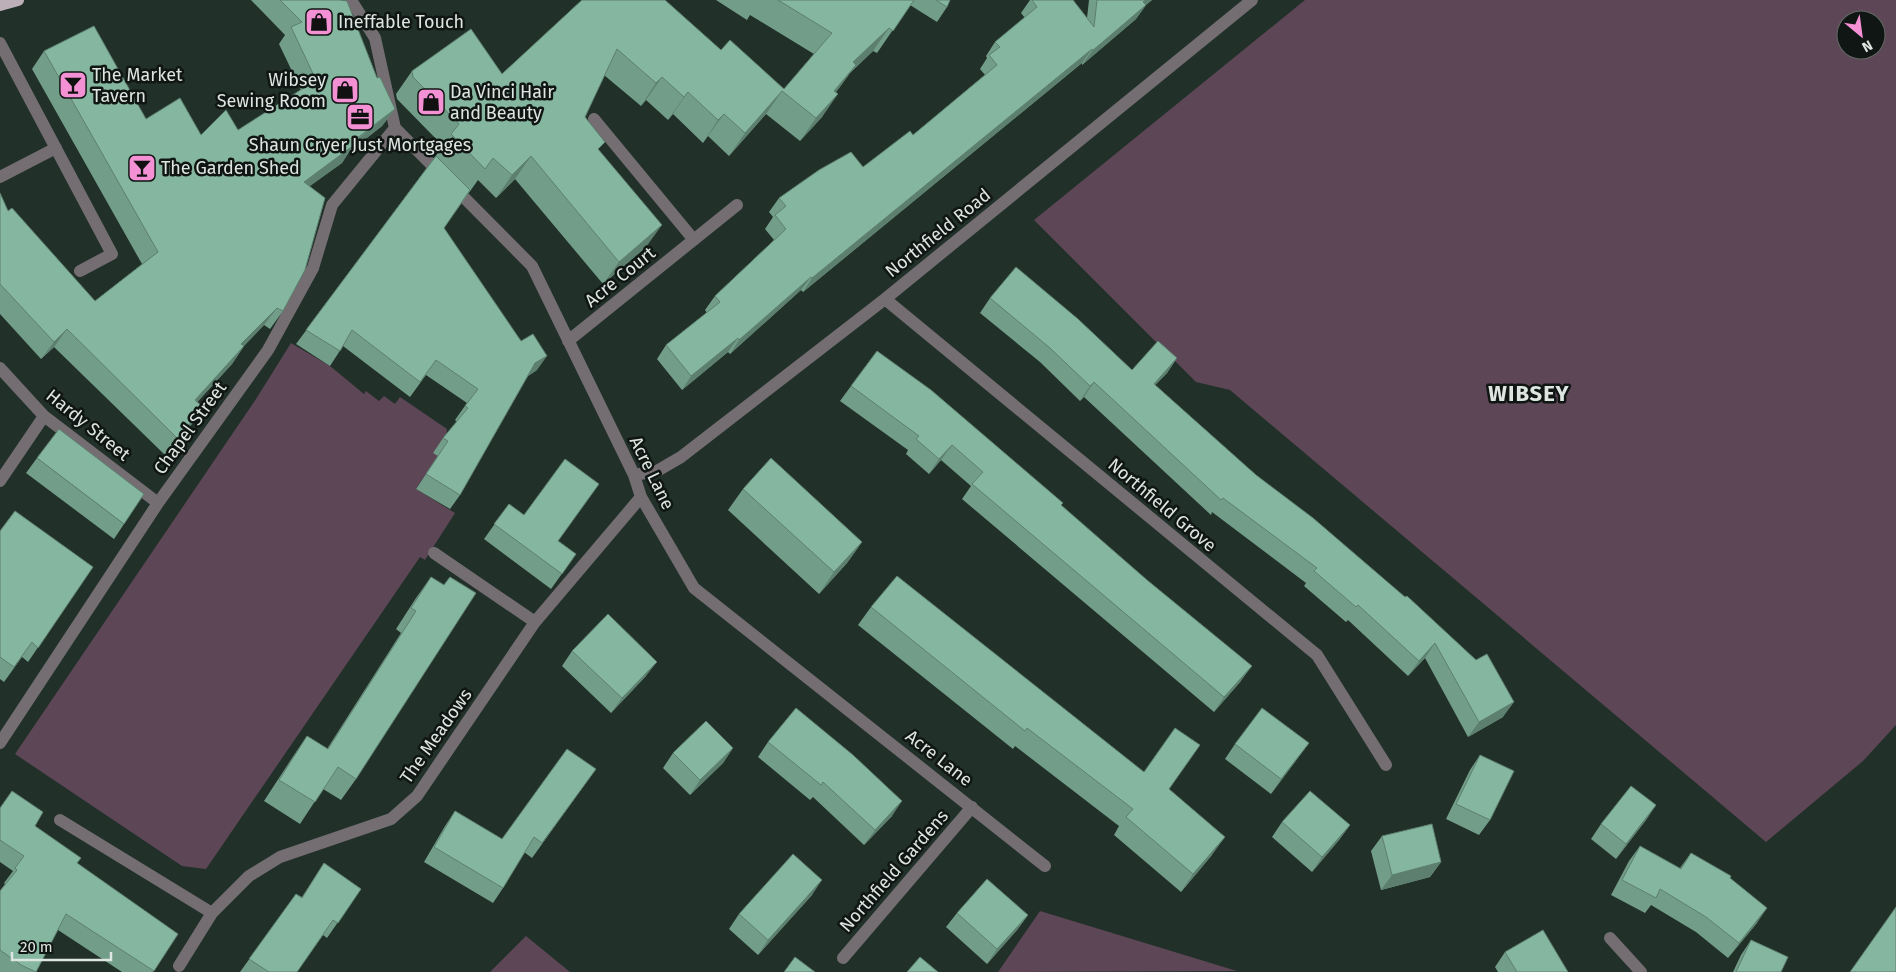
<svg xmlns="http://www.w3.org/2000/svg" width="1896" height="972" font-family="'Fira Sans',sans-serif">
	<rect width="100%" height="100%" fill="#213029"/>
	<path fill="#5d4655" fill-rule="evenodd" d="M1305 0H1896V725L1863 761 1766 842 1230 390 1196 382 1034 220ZM1846 20H1876V50H1846Z
		M291 343 330 366 364 394 366 391 379 401 384 396 395 404 400 397 447 429C446 451 427 471 416 489L455 513 425 560 420 557 206 869 182 866 15 754 256 399Z
		M1040 911 1237 971 998 972Z
		M526 936 570 972H490Z"/>
	<g fill="none" stroke-linecap="round" stroke-linejoin="round">
		<path stroke="#746e72" stroke-width="12" d="M351 0 375 38 395 128 532 266 634 475 641 497 694 588 1045 866
			M0 43 112 254 80 271
			M594 119 694 240
			M0 177 56 148
			M885 299 1317 655 1386 765
			M568 341 737 205
			M0 368 44 416 158 503
			M634 475 657 471 681 457 885 299 1252 0
			M0 481 44 416
			M434 553 535 622
			M0 743 158 503 268 350 313 268 332 205 395 128
			M60 820 212 913 249 876 280 857 391 819 417 796 535 622 641 497
			M1610 938 1641 972
			M843 958 972 807
			M179 966 212 913"/>
		<path stroke="#bdafb7" stroke-width="12" d="M0 5 18 0"/>
	</g>
	<path fill="#729d89" d="M251 0H340L377 78 395 109 382 126 349 152 342 163 309 186 283 311 270 329 264 325 244 346 232 364 197 402 204 408 191 425 165 455 54 347 41 359 0 314V193L8 211 95 301 142 264 32 69 44 51 146 119 201 135 238 130 301 90 279 44 285 35Z
		M582 0 721 50 784 89 814 54 750 15 747 20 716 0H950L947 7 937 22 910 5 877 53 873 51 850 73 836 92 822 117 800 141 766 114 729 156 708 136 703 143 673 114 668 120 646 100 641 106 604 75 585 117 599 151 646 247 603 284 515 179 496 198 478 180 444 228 537 370 528 376 460 495 450 509 416 489 438 456 433 453 443 438 457 422 455 420 467 403 426 375 410 397 343 346 330 366 296 344 443 146 397 99 396 94 412 71 502 74Z
		M1030 0H1073L1087 18 1089 0H1152L1146 5 1136 19 1082 65V63L803 292 801 290 730 354 728 352 682 390 657 359 666 345 707 313 705 310 715 296 774 240 765 229 773 217 769 212 779 198 863 167 913 135 985 75 980 69 987 58 986 56 995 42 1025 18 1021 13Z
		M990 298 1132 370 1177 358 1167 373 1155 385 1256 475 1405 597 1503 717 1468 737 1425 658 1408 676 1348 620 1346 622 1304 586 1306 583 1212 512 1211 515 1084 397 1080 401 1040 362 980 313Z
		M851 386 1061 505 1241 681 1214 712 962 499 971 486 941 460 929 474 906 454 908 450 840 401Z
		M37 458 124 524 114 539 26 473Z
		M743 489 862 542 847 563 819 594 728 510Z
		M509 504 576 554 551 589 484 539Z
		M0 531 93 567 28 662 22 657 4 682 0 679Z
		M431 577 444 585 450 577 356 779 341 800 323 789 300 824 264 801 292 758 307 736 327 749 401 633 396 629 416 598Z
		M871 607 1144 772 1169 789 1212 855 1181 892 1114 835 1119 826 1015 746 1013 749 858 625Z
		M572 651 646 676 611 713 562 666Z
		M768 742 892 816 864 845 813 797 810 800 758 757Z
		M1309 743 1271 794 1225 759 1235 744Z
		M733 748 723 763 690 795 663 768 673 753Z
		M1480 755 1490 820 1479 835 1446 819 1470 770Z
		M596 769 532 858 524 852 503 888 493 903 424 862 445 826 455 811 502 839Z
		M1656 805 1646 820 1616 859 1591 839 1601 824Z
		M0 808 35 826 77 863 178 934 153 972H122L58 930 36 972H0V891L5 884 4 883 13 871 0 862Z
		M1282 822 1350 825 1339 840 1312 872 1272 837Z
		M1382 836 1441 862 1430 877 1381 890 1371 851Z
		M1640 846 1680 868 1691 853 1730 878 1757 923 1728 958 1696 932 1651 905 1645 913 1611 895 1629 861Z
		M324 863 361 889 327 938 323 935 297 972H240L296 894 302 897Z
		M812 895 758 955 729 929 739 914Z
		M957 913 1028 915 1017 930 987 964 946 927Z
		M1751 940 1781 972H1733L1741 955Z
		M1505 952 1568 972H1498L1495 967Z"/>
	<path fill="#5d7f6f" d="M1145 0H1152L1133 15 1143 2Z
		M1146 5 1136 19 1082 65 1092 51Z
		M889 28 873 51 850 73 840 87 818 113 853 62Z
		M1092 49 1082 63 803 292 812 278Z
		M662 77 646 100 641 106 656 83Z
		M782 91 766 114 729 156 745 133Z
		M688 92 673 114 668 120 684 97Z
		M838 94 822 117 800 141 816 118Z
		M395 109 382 126 349 152 342 163 291 200 304 182Z
		M724 114 708 136 703 143 718 120Z
		M531 156 515 179 496 198 512 175Z
		M662 225 646 247 603 284 619 262Z
		M811 277 801 290 730 354 739 340Z
		M277 308 264 325 229 361 241 344Z
		M67 329 54 347 41 359 54 342Z
		M738 338 728 352 682 390 691 376Z
		M244 346 232 364 183 418 195 400Z
		M547 356 537 370 525 378 535 363Z
		M1177 358 1167 373 1143 398 1154 384Z
		M1094 382 1084 397 1080 401 1090 386Z
		M204 408 191 425 165 455 177 438Z
		M952 445 941 460 929 474 939 459Z
		M862 542 847 563 819 594 834 572Z
		M1435 643 1425 658 1408 676 1419 661Z
		M657 662 646 676 611 713 622 698Z
		M1252 666 1241 681 1214 712 1224 697Z
		M1514 702 1503 717 1468 737 1479 722Z
		M1309 743 1298 758 1271 794 1281 779Z
		M733 748 723 763 690 795 700 780Z
		M902 801 892 816 864 845 875 830Z
		M1656 805 1646 820 1616 859 1626 844Z
		M1350 825 1339 840 1312 872 1322 857Z
		M1225 837 1212 855 1181 892 1193 874Z
		M1441 862 1430 877 1381 890 1392 875Z
		M822 880 812 895 758 955 768 940Z
		M1767 908 1757 923 1728 958 1739 943Z
		M1028 915 1017 930 987 964 997 949Z"/>
	<path fill="#85b69f" stroke="#5d7f6f" d="M280 0H340L347 1 377 78 380 77 395 109 352 142 354 145 304 182 325 198 305 270 283 311 277 308 241 344 244 346 195 400 204 408 177 438 67 329 54 342 0 284V193L8 211 12 208 95 301 158 252 44 51 94 26 146 119 180 98 201 135 226 110 238 130 316 80 291 27 302 22Z
		M582 0H665L721 50 730 40 784 89 832 33 778 0H914L893 31 889 28 853 62 856 65 834 91 838 94 816 118 782 91 745 133 724 114 718 120 688 92 684 97 662 77 656 83 617 49 585 117 605 142 598 149 662 225 619 262 531 156 512 175 493 158 485 169 451 134 459 124 413 77 412 71 471 29 502 74Z
		M936 0H950L947 7Z
		M1032 0H1073L1094 27 1097 0H1145L1143 2 1146 5 1092 51V49L812 278 811 277 739 340 738 338 691 376 666 345 720 302 715 296 786 229 775 215 786 206 779 198 819 170 851 152 863 167 910 131 913 135 997 65 989 55 1000 47 995 42 1037 7Z
		M436 156 470 190 444 228 521 341 533 334 547 356 535 363 460 495 426 474 448 441 443 438 468 408 465 406 478 389 436 360 420 382 352 330 340 351 306 330Z
		M1016 267 1078 319 1132 370 1158 341 1177 358 1154 384 1256 475 1313 518 1405 597 1407 596 1476 660 1487 654 1514 702 1479 722 1435 643 1419 661 1358 605 1356 607 1314 571 1317 568 1223 498 1221 500 1094 382 1090 386 1050 348 990 298Z
		M877 351 931 390 1063 503 1061 505 1147 580 1252 666 1224 697 972 484 983 472 952 445 939 459 916 439 919 436 851 386Z
		M59 429 144 494 124 524 37 458Z
		M771 458 862 542 834 572 743 489Z
		M565 459 599 484 558 541 576 554 562 574 494 524 509 504 524 515Z
		M15 511 93 567 38 648 32 642 14 667 0 657V531Z
		M897 576 1144 772 1175 728 1200 745 1169 789 1225 837 1193 874 1126 817 1133 809 1027 728 1025 731 871 607Z
		M431 577 444 585 450 577 476 593 356 779 338 767 315 802 279 780 307 736 328 749 416 611 411 608Z
		M608 614 657 662 622 698 572 651Z
		M796 708 853 755 902 801 875 830 823 782 821 785 768 742Z
		M1262 708 1309 743 1281 779 1235 744Z
		M706 721 733 748 700 780 673 753Z
		M567 749 596 769 542 843 534 837 503 888 434 847 455 811 502 839Z
		M1480 755 1514 771 1490 820 1456 804Z
		M1631 786 1656 805 1626 844 1601 824Z
		M12 791 43 812 35 826 81 858 77 863 178 934 154 971 66 914 36 972 21 965 0 950V891L17 870 15 868 24 856 0 840V808Z
		M1310 791 1350 825 1322 857 1282 822Z
		M1432 824 1441 862 1392 875 1382 836Z
		M1640 846 1681 869 1691 853 1731 876 1730 878 1767 908 1739 943 1706 917 1660 889 1656 898 1622 880Z
		M793 854 822 880 768 940 739 914Z
		M324 863 361 889 338 923 333 920 297 972H269L249 959 296 894 302 898Z
		M987 879 1028 915 997 949 957 913Z
		M1896 907V972H1850Z
		M1543 930 1568 972H1517L1505 952Z
		M1751 940 1788 957 1781 972H1736Z
		M795 957 815 972H784Z
		M920 957 938 972H907Z"/>
	<defs>
		<symbol id="shop-square" viewBox="-11 -11 22 22"><rect x="-9" y="-9" width="18" height="18" rx="4" fill="#f491d4" stroke="#101613"/><path d="M-5-2.5h2.3a2.7 3.5 0 0 1 5.4 0H5L5.5 6h-11ZM-1.5-2.5h3a1.5 2.3 0 0 0-3 0Z" fill="#111"/></symbol>
		<symbol id="bar-square" viewBox="-11 -11 22 22"><rect x="-9" y="-9" width="18" height="18" rx="4" fill="#f491d4" stroke="#101613"/><path d="M-6-5H6L.8 .8V4.5H3.5V6h-7V4.5H-.8V.8Z" fill="#111"/></symbol>
		<symbol id="office-square" viewBox="-11 -11 22 22"><rect x="-9" y="-9" width="18" height="18" rx="4" fill="#f491d4" stroke="#101613"/><path d="M-6-3h4V-5.5h4V-3h4V5H-6ZM-1-4.5V-3h2v-1.5ZM-6 0V1H6V0Z" fill="#111"/></symbol>
	</defs>
	<g fill-rule="evenodd">
		<use href="#shop-square" x="303" y="6" width="32" height="32"/>
		<use href="#bar-square" x="57" y="69" width="32" height="32"/>
		<use href="#shop-square" x="329" y="74" width="32" height="32"/>
		<use href="#shop-square" x="415" y="86" width="32" height="32"/>
		<use href="#office-square" x="344" y="101" width="32" height="32"/>
		<use href="#bar-square" x="126" y="152" width="32" height="32"/>
	</g>
	<g text-anchor="middle" stroke-width="5" stroke-linejoin="round" paint-order="stroke">
		<g font-size="18" fill="#dde6e1" stroke="#101613" text-anchor="start">
			<text x="338" y="28">Ineffable Touch</text>
			<text x="92" y="81">The Market<tspan x="92" dy="21">Tavern</tspan></text>
			<text x="326" y="86" text-anchor="end">Wibsey<tspan x="326" dy="21">Sewing Room</tspan></text>
			<text x="450" y="98">Da Vinci Hair<tspan x="450" dy="21">and Beauty</tspan></text>
			<text x="360" y="151" text-anchor="middle">Shaun Cryer Just Mortgages</text>
			<text x="161" y="174">The Garden Shed</text>
		</g>
		<g font-size="18" fill="#dde6e1" stroke="#101613">
			<text transform="translate(938 233) rotate(-39)" y="6">Northfield Road</text>
			<text transform="translate(620 277) rotate(-39)" y="6">Acre Court</text>
			<text transform="translate(88 425) rotate(39)" y="6">Hardy Street</text>
			<text transform="translate(190 428) rotate(-54)" y="6">Chapel Street</text>
			<text transform="translate(652 473) rotate(64)" y="6">Acre Lane</text>
			<text transform="translate(1162 505) rotate(40)" y="6">Northfield Grove</text>
			<text transform="translate(436 736) rotate(-55)" y="6">The Meadows</text>
			<text transform="translate(939 758) rotate(38)" y="6">Acre Lane</text>
			<text transform="translate(894 871) rotate(-49)" y="6">Northfield Gardens</text>
		</g>
		<g font-size="22" font-weight="bold" letter-spacing="1" fill="#dde6e1" stroke="#101613">
			<text x="1529" y="401">WIBSEY</text>
		</g>
	</g>
	<g transform="translate(1861 35) rotate(151)"><circle r="24" fill="#101613" stroke="#626965"/>
	<path d="M0-4L9 19L0 12L-9 19Z" fill="#f491d4"/>
	<text y="-8" font-size="14" font-weight="bold" text-anchor="middle" fill="#dde6e1">N</text>
	</g>
	<path d="M12 952v8h99v-8" fill="none" stroke="#dde6e1" stroke-width="2.5"/>
	<text x="20" y="952" font-size="15" fill="#dde6e1" stroke="#101613" stroke-width="4" paint-order="stroke">20 m</text>
</svg>
